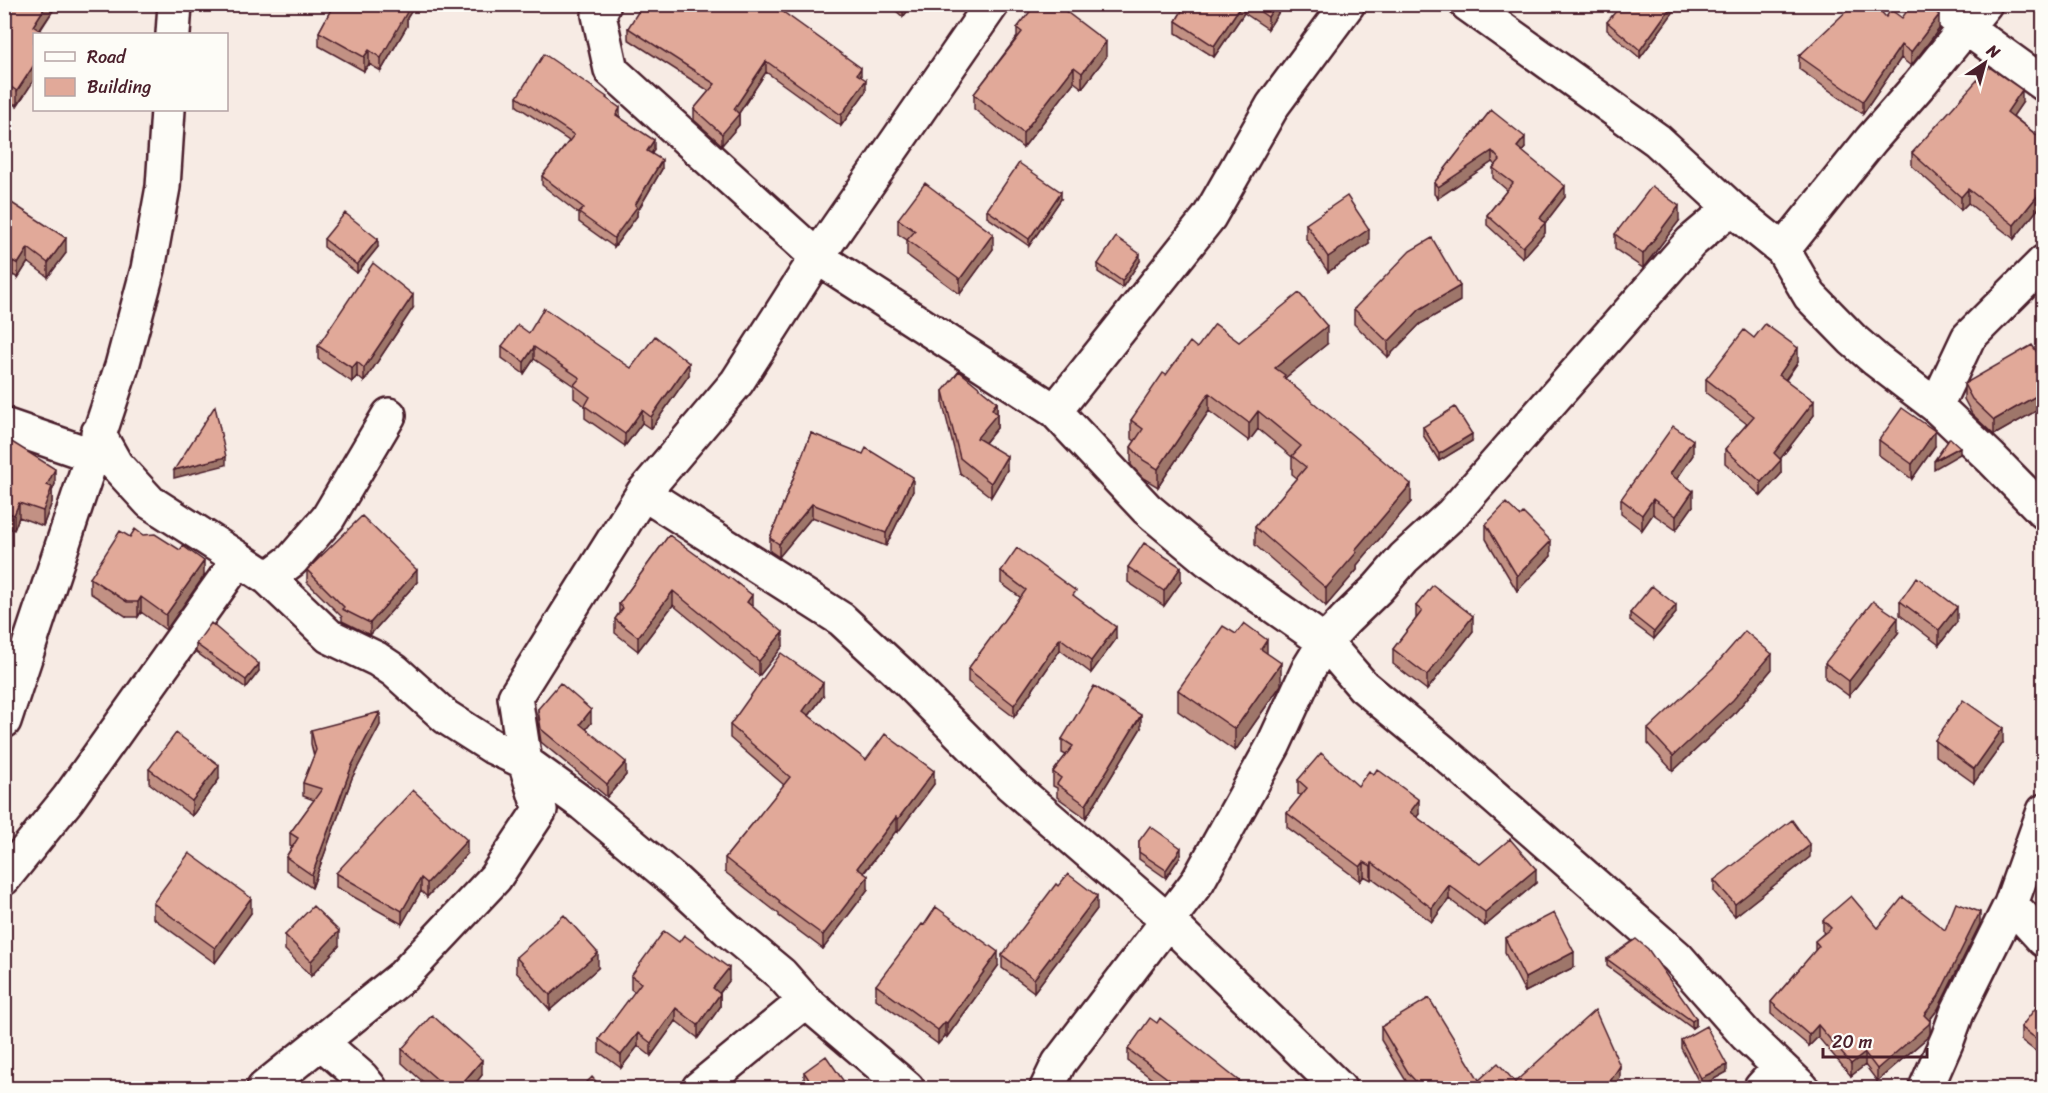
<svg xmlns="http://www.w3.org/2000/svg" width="2048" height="1093" font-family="Sriracha,sans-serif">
	<rect width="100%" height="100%" fill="#f7ebe4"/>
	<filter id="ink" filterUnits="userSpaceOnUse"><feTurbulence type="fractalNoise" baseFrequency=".0167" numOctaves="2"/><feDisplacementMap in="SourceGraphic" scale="12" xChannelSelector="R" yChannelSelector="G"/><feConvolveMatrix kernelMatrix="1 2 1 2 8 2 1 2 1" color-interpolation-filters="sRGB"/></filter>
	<g filter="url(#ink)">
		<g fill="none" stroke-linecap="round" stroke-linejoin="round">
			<defs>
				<path id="minor" d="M604 4 599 15 611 70 817 257 992 4
					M1467 4 1657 140 1731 208
					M1939 4 1965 27 2044 84
					M173 34 175 4
					M1783 250 1871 140 1919 85 1985 4
					M1936 406 1968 338 2044 262
					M1055 411 1147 509 1208 560 1325 642 1363 686 1443 752 1677 957 1746 1035 1802 1088
					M389 415 328 518 292 560 268 578 329 636 377 659 395 671 446 717 493 747 525 762 583 804 674 880 728 930 781 974 805 1001 907 1088
					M4 425 91 455
					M98 433 116 465 150 502 239 559
					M643 493 841 619 907 680 1010 784 1167 920 1339 1088
					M4 721 122 366 148 269 163 187 168 110
					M4 878 68 799 239 559 268 578
					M2011 904 2044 940
					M322 1043 362 1078 370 1088
					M264 1088 403 976 495 878 540 810 525 762 515 697 643 493 737 382 817 257 1055 411 1209 217 1273 105 1348 4
					M699 1088 805 1001
					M1047 1088 1059 1063 1198 881 1273 746 1309 668 1325 642 1345 620 1378 588 1404 558 1452 514 1691 242 1731 208 1783 250 1810 296 1853 340 1876 360 1936 406 1991 458 2044 512
					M1761 1088 1780 1067
					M1926 1088 1948 1038 1957 1013 2011 904 2044 811"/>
			</defs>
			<use href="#minor" stroke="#4a1f2b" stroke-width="38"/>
			<use href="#minor" stroke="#fdfcf7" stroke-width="33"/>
		</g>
		<path fill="#c29184" stroke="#4a1f2b" stroke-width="1.5" d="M4 4H54V9L40 31 34 34V80L17 106 4 97Z
			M334 4H416L407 18V26L381 71 369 64 364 71 319 46V32Z
			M669 4H776L775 6 861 76 866 91 841 126 766 72 739 113V125L722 145 694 120V109L709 91 628 39V28L668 6Z
			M888 4H913L903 17Z
			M1186 4H1284L1268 29 1244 13 1214 57 1176 33V21Z
			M1677 4V7L1640 58 1607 30V22Z
			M1886 17 1902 18 1939 29 1911 66 1901 58 1863 114 1799 69V56Z
			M1017 28 1106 57 1082 88 1074 82 1023 148 974 109V94L1017 37Z
			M517 97 607 99 620 118 654 149 652 154 662 169 637 212V216L614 247 579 222V214L542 185V176L569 141 517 106Z
			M2022 103 2013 116 2043 140V205L2042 204 2014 239 1968 203 1961 210 1912 166V153Z
			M1491 110 1525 148 1522 152 1565 197 1545 223V233L1523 258 1487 225V215L1507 190 1493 178V168L1495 165 1492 162 1438 198 1434 194V183Z
			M4 198 66 253 48 277 28 262 18 278 13 275 4 287Z
			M1061 199 1029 246 987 217V210Z
			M898 219 993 249 960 294 907 255V240L898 234Z
			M1679 221 1643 268 1615 249V234Z
			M1306 224 1369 244 1328 272 1306 239Z
			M324 239 378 247 357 273 324 247Z
			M1140 261 1122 288 1098 272V264Z
			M1460 301 1420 324 1388 357 1354 324V309Z
			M413 308 364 382 357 376 352 382 318 359V346Z
			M529 333 631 368 689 375 651 429 642 423 625 446 585 418V406L574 398V386L534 359 524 374 502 358V346Z
			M1754 338 1798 362 1786 380 1814 415 1780 459 1781 474 1761 496 1725 463V449L1747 424 1706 393V379Z
			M1239 342 1327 344 1285 378 1411 502 1357 565V570L1326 606 1255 545V527L1297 478 1292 474V457L1258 429 1249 441 1209 411 1158 487 1143 478 1131 465V447L1135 441 1131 438V420L1166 375 1197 348Z
			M2043 361V407L1994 435 1972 414 1964 399V384Z
			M943 391 997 402V428L985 443 1007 470 991 497 960 473 943 405Z
			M1423 427 1472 441 1439 461 1423 435Z
			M811 433 913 491 886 546 812 517 779 557 770 551V538Z
			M1879 440 1935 446 1912 479 1879 455Z
			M4 445 55 484 52 491V502L43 526 19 517 14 530 4 526Z
			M1693 455 1676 479 1693 506 1676 530 1653 514 1642 530 1621 514V499Z
			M1486 524 1551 556 1517 591 1486 539Z
			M669 535 752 606 783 646 759 676 673 605 638 651 615 633V619L619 613V604Z
			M1128 567 1181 582 1164 606 1128 582Z
			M307 570 417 582 370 635 342 621V617L307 582Z
			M1001 571 1076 598 1116 639 1091 673 1060 650 1014 717 968 682V669L1021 598 1001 583Z
			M204 576 166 630 141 612 138 617H127L90 593V578Z
			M1900 601 1957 622 1939 645 1900 615Z
			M1416 606 1473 631 1427 690 1393 664V649L1416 619Z
			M1630 613H1676L1654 639 1630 621Z
			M1898 633 1849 696 1825 678V663Z
			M1236 634 1267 654 1281 685 1235 751 1178 711V690Z
			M196 644 259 671 246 688 196 652Z
			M1772 669 1733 715 1673 771 1648 744V729Z
			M823 696 809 716 866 760 934 784 898 832 896 831 864 873 868 889 823 949 779 916V914L725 872V858L784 785 730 738V725Z
			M538 709 591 723 586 729 626 775 607 797 541 742 538 722Z
			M380 725 352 778 312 888 286 870V857L292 847 290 846V833L314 800 303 796V783L314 756 311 744V730Z
			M1141 728 1086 818 1057 797V788L1053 786V772L1066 755 1062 753V739Z
			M1935 740 2003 743 1974 783 1935 755Z
			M149 769 219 779 192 816 149 783Z
			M1298 780 1358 786 1419 814 1416 817 1480 864 1536 883 1485 926 1449 899 1432 922 1372 878 1371 880 1364 876 1360 881 1287 827V813L1301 796 1298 794Z
			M1139 841 1181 855 1166 878 1139 859Z
			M467 854 427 897 421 891 402 924 336 887V873Z
			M1810 857 1735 916 1714 892V880Z
			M153 903 251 913 215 963 153 918Z
			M1097 909 1034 992 1002 968V955Z
			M1823 920 1878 928 1945 930 1980 924 1938 1009 1929 1021 1930 1033 1929 1036 1877 1081 1865 1065 1851 1076 1818 1037 1809 1046 1771 1014V1002L1815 951V941L1824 933 1823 932Z
			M285 935 339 946 311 976 285 950Z
			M1505 938 1574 967 1525 992 1505 953Z
			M516 957 598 968 550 1010 516 972Z
			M1607 959 1696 1018V1025L1692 1028 1607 966Z
			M998 966 947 1037 945 1036 938 1044 876 999V985Z
			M631 976 729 981 720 993V1007L698 1038 676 1021 651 1056 638 1046 621 1068 599 1052V1039L635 992 631 989Z
			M2043 1002V1057L2021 1040V1027Z
			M1381 1027 1479 1080 1515 1082 1620 1078 1613 1089H1411L1381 1040Z
			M1681 1040 1727 1072 1701 1086 1681 1048Z
			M402 1049 482 1075 471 1089H431L402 1063Z
			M1128 1049 1249 1089H1166L1128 1061Z
			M804 1072 849 1089H810L804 1079Z"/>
		<path fill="#9e766b" stroke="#4a1f2b" stroke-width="1.5" d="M47 4H54V9L37 34 33 26Z
			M407 4H416L407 18V26L381 71V58Z
			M903 4H913L903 17Z
			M1242 4H1244V13L1214 57V46Z
			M1276 4H1284L1268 29V17Z
			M1673 4H1677V7L1640 58V50Z
			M1939 15V29L1911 66V52Z
			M1106 42V57L1082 88V73Z
			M1901 45V58L1863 114V101Z
			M369 50V64L364 71V57Z
			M766 61V72L737 116 739 114V125L722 145V134L734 109Z
			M34 65V80L17 106V91Z
			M1074 67V82L1023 148V133Z
			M861 68V79L857 74Z
			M866 80V91L841 126V115Z
			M2022 90V103L2007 125V112Z
			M620 108V117L616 115Z
			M1525 137V148L1517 158V147Z
			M654 140V149L647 160V151Z
			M1492 151V162L1438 198V187Z
			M662 160V169L637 212V216L614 247V238L635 205Z
			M1565 186V197L1545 223V233L1523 258V247L1540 218Z
			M1968 189V203L1961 210V197Z
			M2042 190V204L2014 239V225Z
			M1061 192V199L1029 246V239Z
			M1679 206V221L1643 268V254Z
			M1369 229V244L1328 272V257Z
			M993 234V249L960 294V279Z
			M66 238V253L48 277V263Z
			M378 239V247L357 273V265Z
			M28 248V262L18 278V264Z
			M1140 254V261L1122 288V281Z
			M13 261V275L4 287V273Z
			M1460 286V301L1420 324 1388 357V342L1420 309Z
			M413 295V308L364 382V368Z
			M1327 326V344L1285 378 1275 368Z
			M534 347V359L524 374V362Z
			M1798 348V362L1779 388V375Z
			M357 362V376L352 382V368Z
			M689 363V375L651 429V417Z
			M2043 392V407L1994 435V420Z
			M1209 393V411L1158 487V469Z
			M1814 401V415L1774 467V453Z
			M997 402V428L977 452V438L992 409Z
			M642 410V423L625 446V434Z
			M1258 411V429L1249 441V423Z
			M1935 431V446L1912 479V464Z
			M1472 434V441L1439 461V454Z
			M1693 440V455L1670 489V474Z
			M1960 447V454L1934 469V461Z
			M1007 456V470L991 497V483Z
			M226 457V465L174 478V470Z
			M1781 460V474L1761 496V482Z
			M55 469V484L52 491V502L43 526V511L47 485Z
			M913 477V491L886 546V533Z
			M1411 484V502L1357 565V570L1326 606V588L1355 550Z
			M1693 491V506L1676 530V516Z
			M1653 499V514L1642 530V515Z
			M19 503V517L14 530V515Z
			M812 504V517L779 557V544Z
			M1551 541V556L1517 591V576Z
			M204 561V576L166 630V615Z
			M1181 567V582L1164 606V591Z
			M417 570V582L370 635V623Z
			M673 591V605L638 651V637Z
			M752 595V609L747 602Z
			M141 597V612L138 617V602Z
			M1676 605V613L1654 639V632Z
			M1957 607V622L1939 645V630Z
			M1473 616V631L1427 690V675Z
			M1898 618V633L1849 696V681Z
			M1116 627V639L1091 673V661Z
			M783 632V646L759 676V661Z
			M1060 638V650L1014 717V705Z
			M1267 640V662L1261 649Z
			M1772 654V669L1733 715 1673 771V756Z
			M1281 663V685L1235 751V729Z
			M259 664V671L246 688V680Z
			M823 683V696L803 724V711Z
			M591 710V723L580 737V724Z
			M380 712V725L352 778 312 888V875L352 765Z
			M1141 715V728L1086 818V805Z
			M2003 728V743L1974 783V769Z
			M626 762V775L607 797V784Z
			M219 765V779L192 816V801Z
			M934 771V784L898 832V819Z
			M1419 800V814L1410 826V812Z
			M896 817V831L857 881V868Z
			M467 840V854L427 897V883Z
			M1810 845V857L1735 916V904Z
			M1181 848V855L1166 878V870Z
			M1364 862V876L1360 881V867Z
			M1372 863V878L1371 880V866Z
			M1536 869V883L1485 926V912Z
			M868 876V889L823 949V935Z
			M421 878V891L402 924V911Z
			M1449 885V899L1432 922V908Z
			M1097 896V909L1034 992V979Z
			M251 898V913L215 963V948Z
			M1980 912V924L1938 1009 1924 1027V1015Z
			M339 931V946L311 976V961Z
			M998 952V966L947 1037V1023Z
			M1574 952V967L1525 992V978Z
			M598 953V968L550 1010V995Z
			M729 968V981L713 1001V988Z
			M720 994V1007L698 1038V1025Z
			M676 1008V1021L651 1056V1043Z
			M1696 1018V1025L1692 1028V1021Z
			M1930 1021V1033L1929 1036 1877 1081V1069Z
			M945 1022V1036L938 1044V1030Z
			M1818 1025V1037L1809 1046V1035Z
			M638 1033V1046L621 1068V1055Z
			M1865 1053V1065L1851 1076V1064Z
			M482 1060V1075L471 1089H458Z
			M1727 1065V1072L1701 1086V1078Z
			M1620 1066V1078L1613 1089H1605Z"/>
		<path fill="#e1a999" stroke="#4a1f2b" stroke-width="1.5" d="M4 4H47L33 26 45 34H34V65L17 91 4 82Z
			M334 4H407L404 10 407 12 381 58 369 50 364 57 319 32Z
			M643 4H666L668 6 669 4H772L861 68 857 74 866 80 841 115 766 61 734 109 739 114 722 134 694 109 715 84 628 28Z
			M1036 4H1056L1106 42 1082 73 1074 67 1023 133 974 94 1022 32 1017 28Z
			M1186 4H1242L1214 46 1176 21Z
			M1249 4H1276L1268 17Z
			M1622 4H1673L1640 50 1607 22Z
			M1854 4H1874L1886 17 1891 10 1902 18 1912 4H1926L1939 15 1911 52 1901 45 1863 101 1799 56Z
			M544 54 607 97 606 98 620 108 616 115 654 140 647 151 662 160 635 205 637 207 614 238 579 213 584 208 542 176 574 135 517 97Z
			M1989 67 2022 90 2007 112 2043 140V191L2042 190 2014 225 1968 189 1961 197 1912 153Z
			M1491 110 1525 137 1517 147 1565 186 1540 218 1545 223 1523 247 1487 215 1513 183 1493 168 1500 160 1492 151 1438 187 1434 183Z
			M1019 163 1061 192 1029 239 987 210Z
			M925 183 993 234 960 279 907 240 915 231 898 219Z
			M1652 186 1679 206 1643 254 1615 234Z
			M1347 196 1369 229 1328 257 1306 224Z
			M4 198 66 238 48 263 28 248 18 264 13 261 4 273Z
			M345 213 378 239 357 265 324 239Z
			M1116 237 1140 254 1122 281 1098 264Z
			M1432 238 1460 286 1420 309 1388 342 1354 309 1410 251Z
			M373 263 413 295 364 368 357 362 352 368 318 346Z
			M1299 293 1327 326 1275 368 1285 375 1283 377 1411 484 1355 550 1357 552 1326 588 1255 527 1306 467 1292 456 1301 446 1258 411 1249 423 1209 393 1158 469 1143 460 1131 447 1143 429 1131 420 1163 373 1166 375 1190 342 1197 348 1215 324 1239 342Z
			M544 308 631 368 655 336 689 363 651 417 642 410 625 434 585 406 590 397 574 385 580 378 534 347 524 362 502 346 518 325 529 333Z
			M1765 324 1798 348 1779 375 1814 401 1774 453 1781 460 1761 482 1725 449 1754 416 1706 379 1744 330 1754 338Z
			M2032 345 2043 361V392L1994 420 1972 399 1964 384Z
			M959 371 997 402 992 409 997 414 977 438 1007 456 991 483 960 458 943 391Z
			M215 406 226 457 174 470Z
			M1455 407 1472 434 1439 454 1423 427Z
			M1902 408 1935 431 1912 464 1879 440Z
			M1673 426 1693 440 1670 474 1693 491 1676 516 1653 499 1642 515 1621 499Z
			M811 433 863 454 866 448 913 477 886 533 812 504 779 544 770 538Z
			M1950 438 1960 447 1934 461Z
			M7 439 55 469 47 485 52 487 43 511 19 503 14 515 4 511V445Z
			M1506 503 1520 516 1523 513 1551 541 1517 576 1486 524Z
			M362 516 417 570 370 623 342 609 344 607 307 570Z
			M135 529 143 535 155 534 180 550 183 546 204 561 166 615 141 597 138 602H127L90 578 120 531 130 537Z
			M669 535 728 578 729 577 752 595 747 602 783 632 759 661 673 591 638 637 615 619 623 608 619 604Z
			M1144 543 1181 567 1164 591 1128 567Z
			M1017 548 1076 591 1073 595 1116 627 1091 661 1060 638 1014 705 968 669 1026 590 1001 571Z
			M1917 577 1957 607 1939 630 1900 601Z
			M1433 585 1473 616 1427 675 1393 649 1422 611 1416 606Z
			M1652 586 1676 605 1654 632 1630 613Z
			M1873 601 1898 618 1849 681 1825 663Z
			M211 623 259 664 246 680 196 644Z
			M1244 623 1267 640 1261 649 1281 663 1235 729 1178 690 1223 626 1236 634Z
			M1745 631 1772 654 1733 700 1673 756 1648 729 1713 668Z
			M781 653 823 683 803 711 866 760 885 734 934 771 898 819 896 817 857 868 868 876 823 935 779 903 780 901 725 858 790 777 730 725Z
			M560 683 591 710 580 724 626 762 607 784 541 729 538 709Z
			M1094 686 1141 715 1086 805 1057 784 1061 778 1053 772 1073 746 1062 739Z
			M1963 700 2003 728 1974 769 1935 740Z
			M380 712 352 765 312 875 286 857 298 838 290 833 322 789 303 783 316 750 311 730Z
			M176 733 219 765 192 801 149 769Z
			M1321 753 1358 786 1369 771 1374 774 1377 769 1419 800 1410 812 1480 864 1510 839 1536 869 1485 912 1449 885 1432 908 1372 863 1371 866 1364 862 1360 867 1287 813 1307 788 1298 780Z
			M413 790 467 840 427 883 421 878 402 911 336 873Z
			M1792 820 1810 845 1735 904 1714 880Z
			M1150 826 1181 848 1166 870 1139 852V841Z
			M189 853 251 898 215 948 153 903Z
			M1068 874 1097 896 1034 979 1002 955 1056 884 1058 886Z
			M1851 896 1878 928 1903 897 1945 930 1956 903 1980 912 1938 997 1924 1015 1930 1021 1929 1024 1877 1069 1865 1053 1851 1064 1818 1025 1809 1035 1771 1002 1819 946 1815 941 1831 928 1823 920Z
			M313 906 339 931 311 961 285 935Z
			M936 907 998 952 947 1023 945 1022 938 1030 876 985 922 924 924 925Z
			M1554 913 1574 952 1525 978 1505 938Z
			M564 915 598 953 550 995 516 957Z
			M664 931 679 942 684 935 729 968 713 988 720 994 698 1025 676 1008 651 1043 638 1033 621 1055 599 1039 641 983 631 976Z
			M1636 939 1648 949 1696 1018 1692 1021 1607 959Z
			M1429 998 1479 1080 1498 1063 1515 1082 1595 1010 1620 1066 1605 1089H1423L1409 1074 1381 1027Z
			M2041 1001 2043 1002V1044L2021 1027Z
			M432 1015 482 1060 458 1088H447L402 1049Z
			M1150 1018 1157 1023 1160 1018 1249 1089H1182L1128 1049Z
			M1706 1026 1727 1065 1701 1078 1681 1040Z
			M826 1056 849 1089H815L804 1072Z
			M592 1077 603 1089H580Z"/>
	</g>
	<rect width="2048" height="1093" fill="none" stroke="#fdfcf7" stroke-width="24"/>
	<rect x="12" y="12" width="2024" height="1069" fill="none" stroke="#4a1f2b" stroke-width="2" filter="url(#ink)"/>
	<rect x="33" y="33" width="195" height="78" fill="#fdfcf7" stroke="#b5a4a5" stroke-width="1.5"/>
	<rect x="45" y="52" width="30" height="9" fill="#fdfcf7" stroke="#b5a4a5" stroke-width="1.5"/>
	<text x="87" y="63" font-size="18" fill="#4a1f2b">Road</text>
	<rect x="45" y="78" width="30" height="18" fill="#e1a999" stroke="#b5a4a5" stroke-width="1.5"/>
	<text x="87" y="93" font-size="18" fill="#4a1f2b">Building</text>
	<g transform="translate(1985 63) rotate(36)" stroke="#fdfcf7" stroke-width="4.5" paint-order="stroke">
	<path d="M0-4.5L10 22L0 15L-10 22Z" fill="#4a1f2b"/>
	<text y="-9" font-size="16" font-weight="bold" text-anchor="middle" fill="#4a1f2b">N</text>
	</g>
	<path d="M1823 1048v9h104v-9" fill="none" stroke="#4a1f2b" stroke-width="3"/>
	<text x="1832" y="1048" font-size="18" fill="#4a1f2b" stroke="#fdfcf7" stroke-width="4.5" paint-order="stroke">20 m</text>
</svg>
